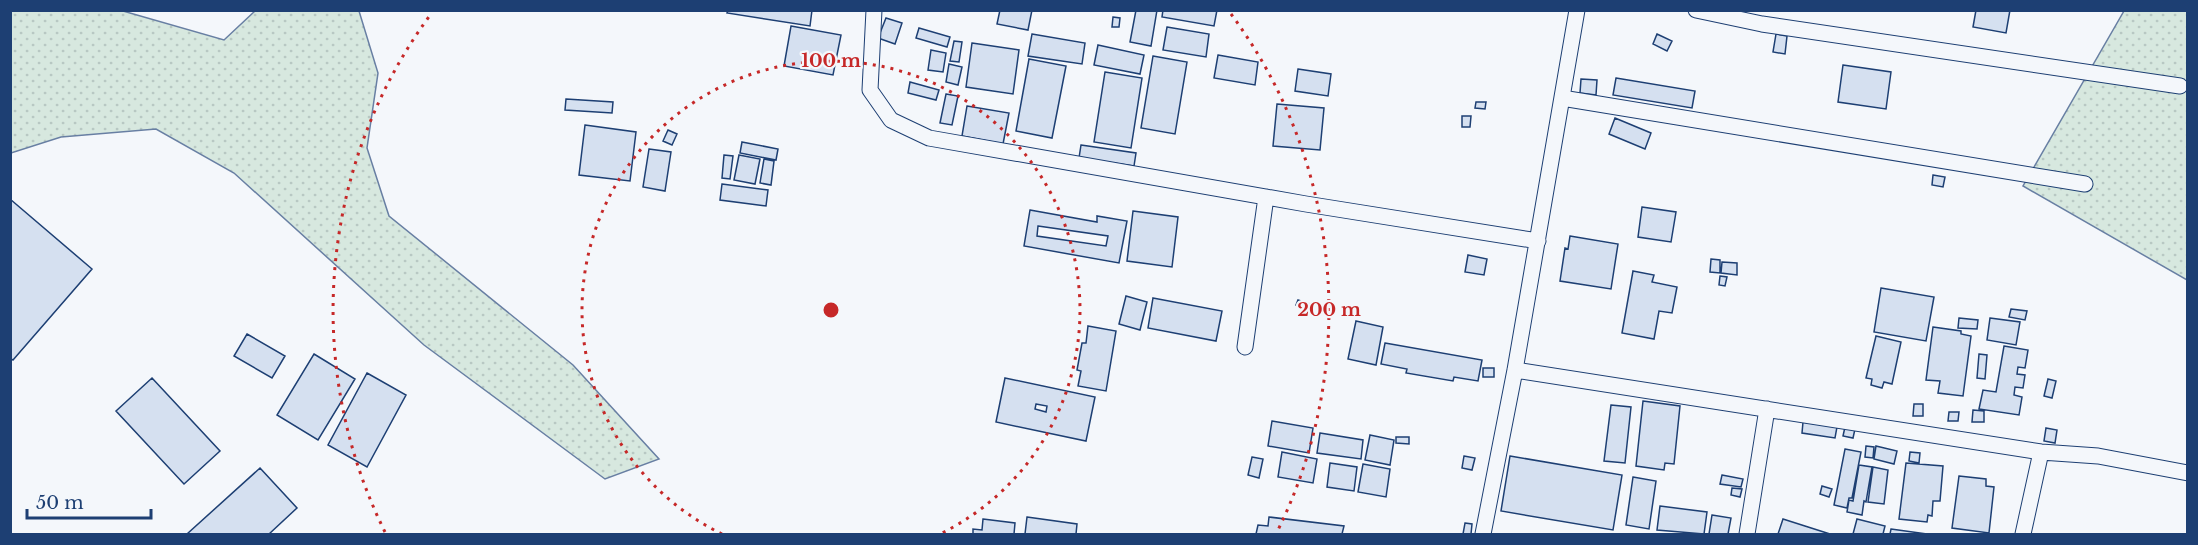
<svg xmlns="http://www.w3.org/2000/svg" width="2198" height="545" font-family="'Libre Baskerville',serif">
	<defs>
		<pattern id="grass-dots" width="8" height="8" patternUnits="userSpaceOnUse" patternTransform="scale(1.5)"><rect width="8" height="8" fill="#d7e8df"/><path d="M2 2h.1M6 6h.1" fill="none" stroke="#b8c8c3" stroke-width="1.8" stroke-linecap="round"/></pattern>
	</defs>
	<rect width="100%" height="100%" fill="#f4f7fb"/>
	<path fill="url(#grass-dots)" stroke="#687fa3" stroke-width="1.5" d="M11 10 123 11 224 40 255 11H359L378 73 367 148 389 216 573 365 659 459 605 479 424 345 234 173 156 129 61 137 11 153Z
		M2124 11H2187V280L2023 186Z"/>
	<path fill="#d5e0f0" stroke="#1d3f73" stroke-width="1.5" fill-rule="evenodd" d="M728 10H812L810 26 727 13Z
		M1000 10H1032L1028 30 997 24Z
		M1136 10H1157L1151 46 1130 42Z
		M1163 10H1217L1214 26 1162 17Z
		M1976 10H2010L2006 33 1973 27Z
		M1113 17 1120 18 1119 27H1112Z
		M886 18 902 23 895 44 878 38Z
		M791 26 841 35 833 75 784 66Z
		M1167 27 1209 34 1206 57 1163 50Z
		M919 28 950 37 947 47 916 38Z
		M1032 34 1085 43 1082 64 1028 56Z
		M1657 34 1672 41 1667 51 1653 44Z
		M1776 34 1787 36 1785 54 1773 52Z
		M954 41 962 42 959 62 950 61Z
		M972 43 1019 50 1013 94 966 87Z
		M1098 45 1144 55 1140 74 1094 65Z
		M931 50 946 53 943 72 928 70Z
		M1218 55 1258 62 1255 85 1214 78Z
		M1153 56 1187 62 1175 134 1141 128Z
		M1029 59 1066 66 1052 138 1016 131Z
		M949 64 962 67 958 85 946 82Z
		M1843 65 1891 72 1886 109 1838 102Z
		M1298 69 1331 74 1328 96 1295 91Z
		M1105 72 1142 78 1131 148 1094 142Z
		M1616 78 1695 91 1692 108 1613 95Z
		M1581 79 1597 80 1596 95 1580 93Z
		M910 82 939 90 936 100 908 93Z
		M946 94 958 96 952 125 940 123Z
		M566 99 613 102 612 113 565 110Z
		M1476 102H1486L1485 109 1475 108Z
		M1277 104 1324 108 1320 150 1273 146Z
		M967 106 1009 113 1003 144 962 136Z
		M1462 116H1471L1470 127H1462Z
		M1615 118 1651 133 1645 149 1609 134Z
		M585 125 636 132 630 181 579 175Z
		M668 130 677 134 672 145 663 141Z
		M742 142 778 149 776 160 740 153Z
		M1081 145 1136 153 1134 166 1079 158Z
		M649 149 671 152 665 191 643 187Z
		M724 155 733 156 730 179 722 178Z
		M739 155 760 159 755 184 734 180Z
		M764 159 774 161 771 185 760 183Z
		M1933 175 1945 177 1943 187 1932 185Z
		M722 184 768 190 766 206 720 200Z
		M10 199 92 269 13 360 10 358Z
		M1642 207 1676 212 1671 242 1638 237Z
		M1030 210 1097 222V216L1127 221 1119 263 1024 246ZM1038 226 1108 236 1106 246 1037 236Z
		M1133 211 1178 217 1172 267 1127 261Z
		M1570 236 1618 244 1611 289 1560 281 1565 248 1568 249Z
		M1468 255 1487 259 1484 275 1465 272Z
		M1711 259 1720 260V273L1710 272Z
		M1722 262 1737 263V275L1721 273Z
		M1633 271 1654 275 1652 282 1677 287 1672 313 1659 311 1654 339 1622 333Z
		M1720 276 1727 277 1725 286 1719 285Z
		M1881 288 1934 297 1926 341 1874 332Z
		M1126 296 1147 302 1140 330 1119 324Z
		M1153 298 1222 311 1216 341 1148 328Z
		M1298 300 1313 305 1311 310 1296 305Z
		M2011 309 2027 311 2025 320 2009 317Z
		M1959 318 1978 320 1977 329 1958 328Z
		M1990 318 2020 322 2016 345 1987 340Z
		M1356 321 1383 327 1376 365 1348 359Z
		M1088 326 1116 331 1106 391 1078 386 1081 371 1077 370 1082 343H1086Z
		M1933 327 1961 331V334L1971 336 1963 396 1938 393 1940 381 1926 380Z
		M247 334 285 356 272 378 234 356Z
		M1876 336 1901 342 1892 384 1884 382 1882 388 1871 385 1872 379 1866 378Z
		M1385 343 1482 360 1478 381 1454 377 1453 381 1406 373 1407 369 1381 364Z
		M2004 346 2028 350 2025 368 2018 367 2017 374 2025 375 2023 388 2015 387 2014 395 2022 397 2019 415 1979 409 1983 390 1996 392Z
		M314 354 355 379 318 440 277 415Z
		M1979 354 1987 355 1985 379 1977 378Z
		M1483 368H1494V377H1483Z
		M367 373 406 395 367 467 328 445Z
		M152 378 220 451 184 484 116 411Z
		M1005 378 1095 397 1086 441 996 422ZM1036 404 1047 406 1046 412 1035 409Z
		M2048 379 2056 381 2052 398 2044 396Z
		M1643 401 1680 406 1674 464 1665 463 1664 470 1636 466Z
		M1914 404H1923V416H1913Z
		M1611 405 1631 407 1625 463 1604 461Z
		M1973 410 1984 411V422H1972Z
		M1949 412H1959L1958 421H1948Z
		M1272 421 1313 428 1309 453 1268 446Z
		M1803 422 1837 427 1835 438 1802 433Z
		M1845 427 1855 429 1853 438 1843 436Z
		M2046 428 2057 430 2055 443 2044 441Z
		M1320 433 1363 440 1361 459 1317 453Z
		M1370 435 1394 440 1390 465 1365 460Z
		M1396 437H1409V444L1396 443Z
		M1866 446 1874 447 1873 458 1865 457Z
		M1876 446 1897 451 1894 464 1874 459Z
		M1845 449 1861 452 1852 498H1849L1847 508 1834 505Z
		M1282 452 1317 459 1313 483 1278 477Z
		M1910 452 1920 453 1919 463 1909 461Z
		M1464 456 1475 458 1472 470 1462 468Z
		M1510 456 1622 475 1613 530 1501 511Z
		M1252 457 1263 459 1259 478 1248 475Z
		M1330 463 1357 467 1354 491 1327 487Z
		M1906 463 1943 466 1940 501H1933L1932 516 1928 515 1927 522 1899 519Z
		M1363 464 1390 469 1386 497 1358 492Z
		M1859 465 1872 467 1866 502 1864 501 1862 515 1847 512 1849 500 1853 501Z
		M1873 467 1888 470 1884 504 1868 502Z
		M260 468 297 508 269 534H187Z
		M1722 475 1743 479 1741 487 1720 484Z
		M1959 476 1986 479V486L1994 487 1989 533 1952 528Z
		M1633 477 1656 481 1649 529 1626 525Z
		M1822 486 1832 489 1829 497 1820 494Z
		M1732 488 1742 489 1740 497 1731 495Z
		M1660 506 1707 512 1704 534 1657 530Z
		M1712 515 1731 518 1728 534H1709Z
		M1027 517 1077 524 1076 534H1025Z
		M1269 517 1344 526 1342 534H1256L1258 525 1268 526Z
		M983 519 1015 523 1014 534H973V529L982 530Z
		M1783 519 1830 534H1778Z
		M1857 519 1885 526 1883 534H1853Z
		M1465 523 1472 524 1471 534H1463Z
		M1891 529 1927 534H1890Z"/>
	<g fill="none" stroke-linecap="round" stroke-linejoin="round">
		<defs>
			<path id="street" d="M874 10 870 90 891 120 929 138 1306 204 1538 241
				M1696 10 1762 24 2180 86
				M1562 98 2085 184
				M1245 347 1266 197
				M1515 370 2041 452 2098 456 2188 473
				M1483 534 1515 370 1577 10
				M1747 534 1767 409
				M2023 534 2041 452"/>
		</defs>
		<use href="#street" stroke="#1d3f73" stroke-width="17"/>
		<use href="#street" stroke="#f4f7fb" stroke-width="15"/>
	</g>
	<g fill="none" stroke="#c62828" stroke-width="3" stroke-dasharray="3 6">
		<path d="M722 534A249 249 0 1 1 940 534"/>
		<path d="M385 532A498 498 0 0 1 431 14M1231 14A498 498 0 0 1 1277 532"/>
	</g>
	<circle cx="831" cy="310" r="9" fill="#c62828" stroke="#f4f7fb" stroke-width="3"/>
	<g font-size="18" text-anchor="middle" font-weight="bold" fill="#c62828" stroke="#f4f7fb" stroke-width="4.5" stroke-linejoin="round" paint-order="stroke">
		<text x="831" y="67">100 m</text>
		<text x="1329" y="316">200 m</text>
	</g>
	<rect width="2198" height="545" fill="none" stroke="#1d3f73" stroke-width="24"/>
	<path d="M27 509v9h124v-9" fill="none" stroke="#1d3f73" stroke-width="3"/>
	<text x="36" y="509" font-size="18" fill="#1d3f73" stroke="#f4f7fb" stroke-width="4.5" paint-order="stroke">50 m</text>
</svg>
